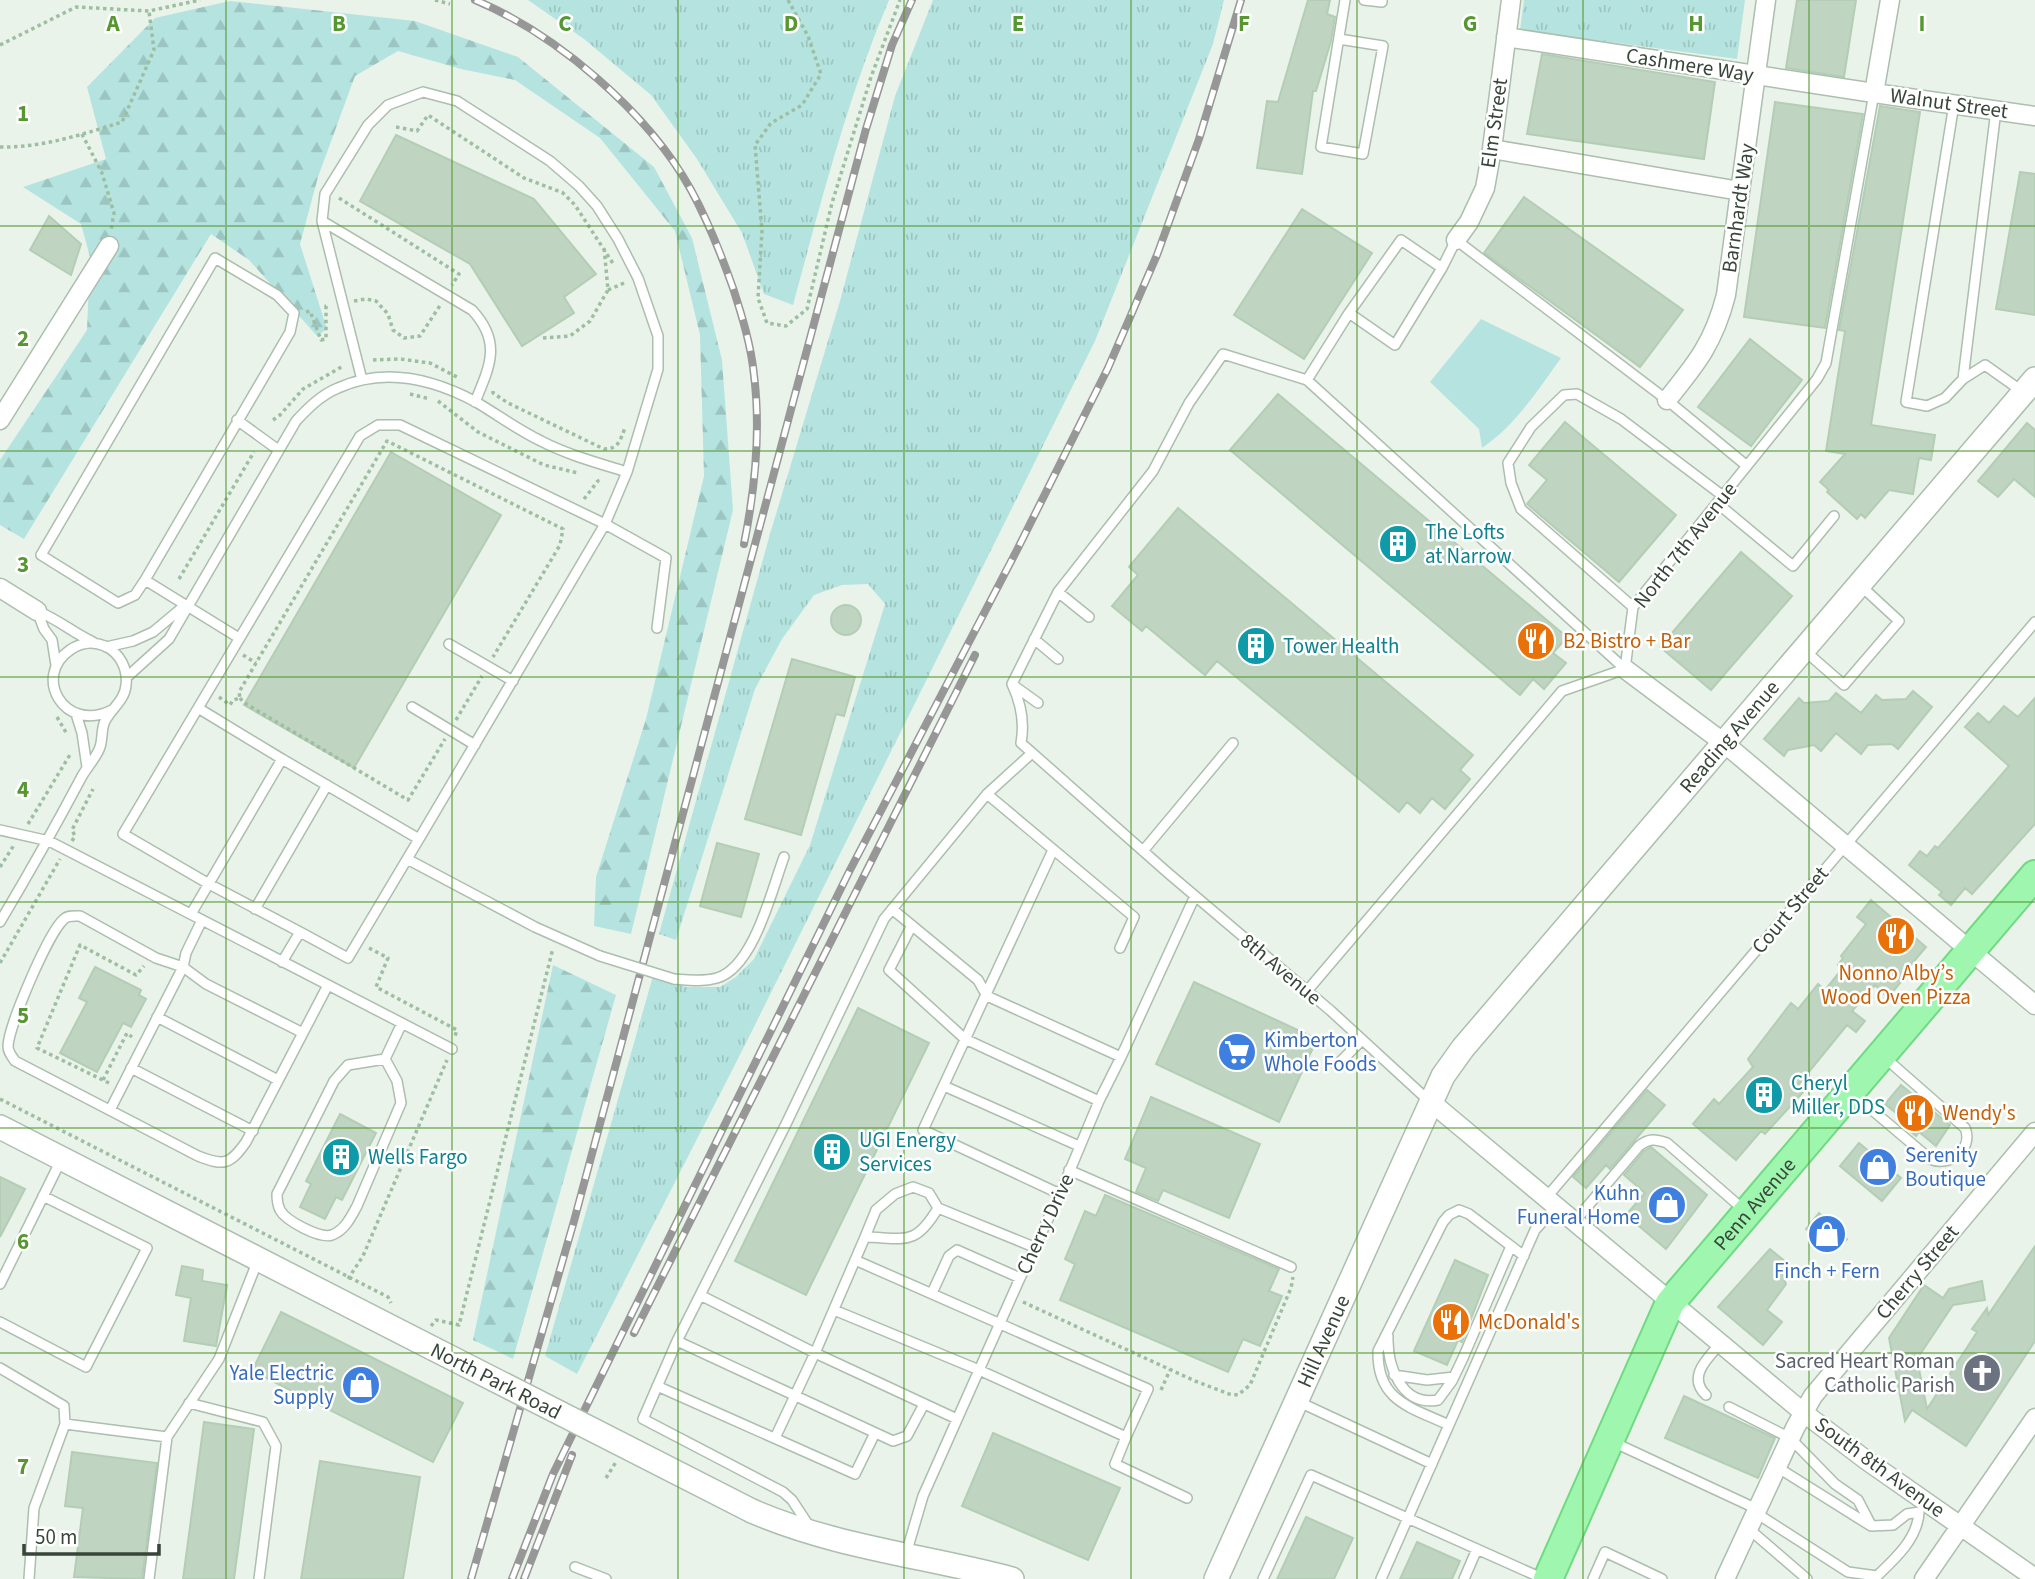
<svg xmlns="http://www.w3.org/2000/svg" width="2035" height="1579" font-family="'Source Sans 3',sans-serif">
	<defs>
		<pattern id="grass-tufts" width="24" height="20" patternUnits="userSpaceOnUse" patternTransform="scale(1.75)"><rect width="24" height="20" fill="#b5e4e0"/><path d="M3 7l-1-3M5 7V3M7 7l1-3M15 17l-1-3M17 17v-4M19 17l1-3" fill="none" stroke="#9cc5c1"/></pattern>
		<pattern id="forest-firs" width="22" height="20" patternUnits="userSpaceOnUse" patternTransform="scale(1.75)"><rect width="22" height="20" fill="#b5e4e0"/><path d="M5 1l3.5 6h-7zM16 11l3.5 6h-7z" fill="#9cc5c1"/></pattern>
	</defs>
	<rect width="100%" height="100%" fill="#e9f3ea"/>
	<path fill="url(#grass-tufts)" d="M528 0H889C847 99 821 202 793 305L764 294 742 233 697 159 651 95 584 39Z
		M933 0H1224L1213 44 1095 341 746 1043 577 1374 545 1356 653 976 686 987H720L736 977 754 959 810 845 885 604 868 584 842 585 814 595 782 639 755 689 676 940 659 934 770 534 840 301 895 96Z
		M1524 0H1745L1737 59 1520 30Z"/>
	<path fill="url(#forest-firs)" d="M230 1 415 21 518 57 654 167 692 238 722 360 733 510 631 934 594 926 596 877 646 719 704 476 700 335 675 231 600 138 515 80 461 69 398 51 355 76 318 177 300 244 327 329 317 336 249 260 211 234 24 539 0 525V460L87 330 90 257 81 224 23 187 106 159 87 87 155 18Z
		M553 965 616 995 513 1359 473 1340Z"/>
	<path fill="#b5e4e0" d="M1481 319 1561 358C1538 390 1515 426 1482 448L1479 429 1430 382Z"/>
	<path fill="#bfd4c1" stroke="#b3ceb5" stroke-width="2" d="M1308 0H1330L1327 14 1335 17 1331 41 1316 91H1313L1302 174 1257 168 1267 101 1278 102Z
		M1797 0H1856L1844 77 1786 68Z
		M1542 54 1715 82 1704 159 1527 134Z
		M1775 102 1863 114 1825 328 1744 317Z
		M1880 106 1920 112 1871 425 1935 435 1931 460 1919 458 1913 494 1889 490 1865 518 1861 514 1857 519 1827 492 1829 490 1820 482 1845 454 1826 451 1845 331 1839 330Z
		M396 135 534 199 596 274 564 297 574 313 522 346 470 264 360 201Z
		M2020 172 2035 174V315L1996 309Z
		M1524 197 1683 310 1640 367 1484 253Z
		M1302 209 1372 253 1304 359 1234 315Z
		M49 216 81 244 71 275 30 250Z
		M1750 339 1802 380 1751 446 1698 407Z
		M1278 394 1567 637 1553 653 1566 663 1544 689 1533 679 1520 695 1230 450Z
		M1565 422 1676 515 1619 582 1527 504 1547 480 1529 465Z
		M2027 423 2035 430V497L2014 479 1998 497 1978 481Z
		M391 452 501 515 354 768 244 705Z
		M1178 508 1473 755 1460 770 1470 779 1445 809 1432 798 1420 813 1407 802 1399 812 1217 661 1205 675 1146 626 1142 631 1112 606 1138 575 1129 567Z
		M1741 552 1792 596 1711 690 1660 647Z
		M831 620a15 15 0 1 1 30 0a15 15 0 1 1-30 0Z
		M792 659 855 677 844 716 836 714 801 835 745 819Z
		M1913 691 1932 707 1898 749 1892 744 1868 745 1861 754 1836 733 1821 751 1814 745 1788 750 1784 756 1764 739 1799 698 1804 703 1829 701 1836 693 1861 713 1876 695 1882 700 1906 699Z
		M2035 698V824L1972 894 1965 888 1951 905 1939 895 1942 892 1909 865 1920 851 1927 856 1935 846 1938 848 2009 766 1965 727 1978 713 1989 723 2004 706 2018 717Z
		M717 843 759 854 741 917 700 906Z
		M1871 900 1926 947 1898 980 1901 982 1888 997 1875 985 1852 1011 1865 1021 1856 1032 1847 1025 1799 1084 1805 1090 1765 1134 1761 1131 1736 1160 1693 1124 1714 1099 1719 1104 1753 1067 1748 1059 1791 1003 1798 1009 1818 984 1825 990 1842 969 1838 965 1843 958 1841 956 1866 924 1857 917Z
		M95 967 141 990 139 995 146 999 131 1027 123 1023 97 1072 60 1053 87 1002 79 998Z
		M1194 982 1317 1039 1279 1122 1156 1064Z
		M858 1008 929 1043 806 1295 735 1261Z
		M1901 1085 1950 1125 1936 1146 1919 1132 1916 1136 1903 1125 1906 1121 1885 1104Z
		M1647 1090 1665 1105 1610 1169 1606 1165 1586 1188 1573 1177Z
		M1151 1097 1260 1144 1229 1218 1163 1190 1158 1201 1136 1192 1146 1168 1125 1159Z
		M340 1114 376 1133 342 1200 336 1197 325 1219 300 1207 311 1184 306 1181Z
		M1859 1143 1875 1156 1878 1153 1893 1165 1890 1169 1901 1178 1882 1201 1840 1166Z
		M1651 1147 1707 1195 1666 1249 1626 1215 1645 1193 1624 1175 1644 1151Z
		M0 1177 25 1189 0 1237Z
		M1105 1195 1279 1269 1269 1291 1282 1296 1260 1346 1243 1339 1228 1372 1060 1300 1075 1264 1065 1259 1085 1211 1096 1216Z
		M1819 1213 1847 1239 1836 1251 1806 1229Z
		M2035 1246V1341L1966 1446 1912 1410 1905 1421 1889 1338 1924 1285 1943 1298 1949 1289 1982 1281 1985 1300 1953 1305 1917 1359 1927 1409 1977 1332 1972 1329 1987 1308 1988 1315Z
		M1770 1249 1792 1267 1784 1279 1786 1284 1767 1310 1782 1322 1763 1345 1718 1307Z
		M1455 1260 1488 1275 1462 1342 1458 1340 1447 1365 1414 1351Z
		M182 1266 203 1270 202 1281 227 1285 216 1346 184 1341 191 1298 176 1295Z
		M281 1312 463 1403 433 1462 252 1371Z
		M1684 1396 1775 1438 1758 1478 1665 1438Z
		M204 1422 254 1429 234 1579H183Z
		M993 1433 1120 1488 1088 1560 962 1506Z
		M72 1452 157 1463 142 1579 74 1577 83 1508 65 1506Z
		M320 1461 420 1477 403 1579H301Z
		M1306 1517 1353 1538 1334 1579H1277Z
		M1417 1542 1460 1561 1452 1579H1400Z"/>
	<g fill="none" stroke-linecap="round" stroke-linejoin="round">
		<defs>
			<path id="service" d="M1364 0 1382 2V0
				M1339 39 1383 46 1363 154 1321 147 1345 0
				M1954 104 1906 402 1927 406 1945 398 1963 379 1985 365 2023 392
				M322 221 472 310C502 342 490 366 475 402
				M215 258 277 295 294 313 290 332 145 580 135 595 118 603 41 555Z
				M1442 268 1456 240 1667 400 1747 466
				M1963 379 1996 110
				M1307 380 1349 313 1401 240 1442 268 1395 345 1349 313
				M237 420 277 449
				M1717 503 1793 566 1834 516
				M145 580 239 638
				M1058 592 1089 617
				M1633 607 1521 509 1511 483 1508 463 1531 427 1564 395 1577 394 1621 419 1723 496
				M37 611C58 619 73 633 93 642
				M37 611 44 629 52 640 56 665
				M1034 639 1058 659
				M449 644 513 681
				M106 647 133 641 153 632 183 607
				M1805 651 1844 685 1899 621 1860 585
				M1625 669 1633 607 1817 379 1826 363 1874 93
				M127 677 169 639 296 421C308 408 321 395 338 388 384 367 433 379 476 402 498 415 518 430 541 441 568 455 598 463 627 472
				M1012 684 1058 592 1153 471 1189 403 1223 354 1307 380 1625 669
				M1012 684C1021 703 1025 721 1021 743L1168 873 1331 1011 1429 1101
				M1013 685 1038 703
				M412 707 475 745
				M198 708 282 759
				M76 714 82 733 87 767
				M987 794 1134 917 1120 948
				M0 830 49 841 452 1049
				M1053 850 923 1130 1060 1194
				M1143 851 1233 743
				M407 859 535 927 600 956
				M255 909 327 785
				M892 909 978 980 987 996 1121 1057
				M191 914 282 759 419 839 605 524 627 472 658 369V336L638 278 618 239 597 206 579 186 550 161 457 101 423 92 388 105 368 125 325 194 322 221 362 380
				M202 920 186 953 183 967 156 958 80 916C75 916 68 915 64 919 48 933 9 1025 8 1046 8 1052 11 1055 15 1061L198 1156C224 1166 230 1165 246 1142L328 985
				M0 922C28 875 55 827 81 778 86 768 97 757 100 747 103 738 101 729 105 721 112 708 125 700 126 685 128 669 120 653 105 646 93 641 80 643 70 650 32 676 64 734 112 710
				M911 927 889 970 965 1039 1099 1101
				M300 932 209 884 123 834 360 436 378 425H400L605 524 666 558 657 628
				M282 962 300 932 348 958 419 839
				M674 979C688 980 703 982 717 978 754 967 772 889 784 857
				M1307 991 1562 691 1625 669
				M157 1017 278 1080
				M385 1059 397 1081 401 1103 357 1206C351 1217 345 1230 332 1235 320 1239 286 1221 280 1210 277 1204 277 1199 277 1194L334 1081 348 1065Z
				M385 1059 402 1023
				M1337 1065 1362 1040
				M131 1068 253 1131
				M944 1086 1079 1146
				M1852 1093 1930 1159C1949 1168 1974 1149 1965 1128L1883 1056
				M110 1110 183 967 206 984 303 1033
				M1069 1170 1291 1267
				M1546 1198 2035 622
				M938 1208C915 1247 905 1238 865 1237L876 1210 895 1194 913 1187 929 1193 938 1208 1034 1247
				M1574 1222 1639 1146C1649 1138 1655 1139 1667 1143L1744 1210
				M855 1260 1148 1389 1126 1437
				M0 1284 61 1160
				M932 1293 949 1256 957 1250 1020 1278
				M700 1295 815 1353 957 1419
				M834 1310 979 1370 1126 1437 1115 1464 1187 1498
				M0 1322 86 1367 147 1248 43 1196
				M1388 1336C1387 1365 1401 1407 1438 1400L1452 1381 1463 1358 1511 1246
				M677 1341 893 1441 907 1436 924 1404
				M0 1368 64 1406 65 1424 167 1437 219 1359 258 1260
				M1394 1375 1427 1380 1454 1377
				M657 1386 855 1474 875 1433
				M1706 1395C1687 1377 1707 1359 1720 1344
				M1297 1401 1432 1464
				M189 1403 263 1422 276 1446 259 1579
				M1729 1407 1790 1438 1835 1484 1858 1500 1870 1523
				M1449 1425C1410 1407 1377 1401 1378 1351L1443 1222 1449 1215 1459 1210 1469 1214 1524 1256
				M775 1438 815 1353 865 1237
				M1613 1442 1757 1509
				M1756 1513 1848 1572 1877 1576C1895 1559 1918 1538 1919 1512L1907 1514 1893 1525 1871 1526 1777 1467
				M809 1526 792 1500 783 1492 643 1419 677 1341 786 1124 884 919 987 794 1032 753
				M1749 1529 1807 1579
				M906 1554 923 1496 1020 1278 1060 1194 1099 1101 1121 1057 1195 896
				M575 1567 606 1579
				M29 1579 34 1508 65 1424
				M149 1579 167 1437
				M1263 1579 1311 1475 1544 1579
				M1381 1579 1535 1230 1556 1207
				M1464 1579 1477 1549
				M1593 1579 1605 1552 1662 1579"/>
			<path id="minor" d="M1890 0 1874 93 2035 116
				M1506 37 1874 93
				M1492 149 1740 191
				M1456 240 1469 222 1485 188 1492 149 1511 0
				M1667 400C1697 363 1714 342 1726 295L1766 0
				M0 420 109 246
				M0 588 37 611
				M1625 669 1724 743 2035 1005
				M1431 1102 1804 1413 1866 1460 2035 1578
				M1725 1579 1795 1428 1813 1396 2035 1132
				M1924 1579 2035 1418"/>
			<g id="tertiary">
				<path d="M0 1127 434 1349"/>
				<path d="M752 1511C835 1547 925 1556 1012 1579"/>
				<path id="s1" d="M1216 1579 1443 1076 1463 1048 2035 379"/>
			</g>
			<g id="primary">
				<path id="s2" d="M1548 1579 1670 1303 2035 875"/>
			</g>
		</defs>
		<use href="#service" stroke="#acbeae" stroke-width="12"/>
		<use href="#minor" stroke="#acbeae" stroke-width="21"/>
		<use href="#tertiary" stroke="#acbeae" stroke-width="26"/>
		<use href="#primary" stroke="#70da82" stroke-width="32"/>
		<path stroke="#9ebea2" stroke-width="3.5" stroke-dasharray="3.5 3.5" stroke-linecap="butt" d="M435 0 450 4
			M788 0 808 36 821 74 802 105 771 123 755 145 762 231 758 298 767 323 786 326 807 309 832 203 871 77 900 0
			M0 45 76 7 149 11 200 0
			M396 127 417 131 428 115 524 178 563 193 575 205 614 265
			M82 134 102 173 114 213 111 230
			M0 147C41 148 84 134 122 122L154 50 149 11
			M339 198 459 274 452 285
			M608 290 624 283
			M354 301 366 299 376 301 388 314 393 330 404 338 420 336 441 304
			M306 312 310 311 321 340 326 339V306L329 305
			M543 338 570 336 590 321 608 290 604 247
			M373 360 400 359 430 363 457 377
			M493 391V393L508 403 604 449C619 449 620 440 625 428
			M410 394 430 399
			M438 401 478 432 544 465 578 473
			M273 420 280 415 303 389 343 366
			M584 499 598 481 596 477
			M179 579 254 452
			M243 655 256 663
			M219 697 230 705 233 700 240 698 239 692 387 441 563 529 560 545 493 657
			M240 698 243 702 408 800 445 739
			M57 717 67 734
			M456 720 482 676
			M28 824 71 753
			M72 841 75 836 72 830 93 789
			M0 867 14 845
			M369 948 388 958 376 987 457 1030 455 1036
			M0 963 60 859
			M103 1080 127 1033 132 1037
			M109 1083 37 1048 80 945 136 975 144 966
			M0 1099 388 1297 391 1303
			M348 1279 363 1256 447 1060
			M1023 1302 1195 1381 1229 1394 1238 1395 1250 1385 1291 1288 1293 1277
			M431 1326 436 1320 459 1325 553 948
			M1161 1390 1170 1370
			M606 1478 616 1462"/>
		<use href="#service" stroke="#fff" stroke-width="9"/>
		<use href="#minor" stroke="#fff" stroke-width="18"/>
		<use href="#tertiary" stroke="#fff" stroke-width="23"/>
		<use href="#primary" stroke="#9ff6af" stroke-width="28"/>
		<defs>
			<path id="rail" d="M475 0C556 34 648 112 691 190 708 221 721 254 733 288 742 316 751 345 754 375 761 431 755 489 744 544
				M634 1333 975 655
				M471 1579 574 1221 866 129 892 45 912 0
				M512 1579 553 1474 850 870 1017 550 1108 368 1157 255 1199 139 1241 0
				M524 1579 572 1455"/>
		</defs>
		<use href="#rail" stroke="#979797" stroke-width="8"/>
		<use href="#rail" stroke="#fff" stroke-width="5" stroke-dasharray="16" stroke-linecap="butt"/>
		<defs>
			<path id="service-bridge" d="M600 956 674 979"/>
			<path id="tertiary-bridge" d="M434 1349 752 1511"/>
		</defs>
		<use href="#service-bridge" stroke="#acbeae" stroke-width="12" stroke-linecap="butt"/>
		<use href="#tertiary-bridge" stroke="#acbeae" stroke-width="26" stroke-linecap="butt"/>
		<use href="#service-bridge" stroke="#fff" stroke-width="9"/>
		<use href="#tertiary-bridge" stroke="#fff" stroke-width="23"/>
	</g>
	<path fill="none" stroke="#569732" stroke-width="2" stroke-opacity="0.55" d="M226 0V1579M452 0V1579M678 0V1579M904 0V1579M1131 0V1579M1357 0V1579M1583 0V1579M1809 0V1579M0 226H2035M0 451H2035M0 677H2035M0 902H2035M0 1128H2035M0 1353H2035"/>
	<defs>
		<symbol id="building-disc" viewBox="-11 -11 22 22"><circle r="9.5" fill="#0f9aa8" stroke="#fff"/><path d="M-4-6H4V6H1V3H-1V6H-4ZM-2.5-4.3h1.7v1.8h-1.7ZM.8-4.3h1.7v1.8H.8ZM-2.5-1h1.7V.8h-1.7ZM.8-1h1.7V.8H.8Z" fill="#fff"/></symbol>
		<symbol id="restaurant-disc" viewBox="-11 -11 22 22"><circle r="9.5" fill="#e8710a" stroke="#fff"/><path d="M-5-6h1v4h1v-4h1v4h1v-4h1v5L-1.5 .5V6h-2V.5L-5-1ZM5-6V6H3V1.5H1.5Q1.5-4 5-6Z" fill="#fff"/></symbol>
		<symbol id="supermarket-disc" viewBox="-11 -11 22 22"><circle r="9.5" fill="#3f7fe0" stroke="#fff"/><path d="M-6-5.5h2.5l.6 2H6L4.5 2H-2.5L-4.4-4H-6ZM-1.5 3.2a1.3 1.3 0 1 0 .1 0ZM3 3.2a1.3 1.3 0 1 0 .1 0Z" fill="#fff"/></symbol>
		<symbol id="shop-disc" viewBox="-11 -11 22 22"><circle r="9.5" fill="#3f7fe0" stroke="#fff"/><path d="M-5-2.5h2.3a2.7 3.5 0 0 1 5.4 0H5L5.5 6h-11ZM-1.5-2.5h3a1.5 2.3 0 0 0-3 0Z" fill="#fff"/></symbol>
		<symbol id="church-disc" viewBox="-11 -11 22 22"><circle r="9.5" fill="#6b7280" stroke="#fff"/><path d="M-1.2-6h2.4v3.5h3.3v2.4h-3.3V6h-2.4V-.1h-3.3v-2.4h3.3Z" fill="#fff"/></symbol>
	</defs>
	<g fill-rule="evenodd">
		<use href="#building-disc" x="1376" y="522" width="44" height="44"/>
		<use href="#restaurant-disc" x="1514" y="619" width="44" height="44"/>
		<use href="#building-disc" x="1234" y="624" width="44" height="44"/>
		<use href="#restaurant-disc" x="1874" y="914" width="44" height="44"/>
		<use href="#supermarket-disc" x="1215" y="1030" width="44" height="44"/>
		<use href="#building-disc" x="1742" y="1073" width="44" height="44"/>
		<use href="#restaurant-disc" x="1893" y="1091" width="44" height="44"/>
		<use href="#building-disc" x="810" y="1130" width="44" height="44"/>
		<use href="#building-disc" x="319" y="1135" width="44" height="44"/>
		<use href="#shop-disc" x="1856" y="1145" width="44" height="44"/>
		<use href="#shop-disc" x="1645" y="1183" width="44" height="44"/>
		<use href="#shop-disc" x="1805" y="1212" width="44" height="44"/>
		<use href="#restaurant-disc" x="1429" y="1300" width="44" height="44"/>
		<use href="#church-disc" x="1960" y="1351" width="44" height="44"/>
		<use href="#shop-disc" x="339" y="1363" width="44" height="44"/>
	</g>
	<g text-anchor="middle" stroke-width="5" stroke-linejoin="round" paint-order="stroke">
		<g font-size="21" fill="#384639" stroke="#fff">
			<text transform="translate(1690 65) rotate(9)" y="7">Cashmere Way</text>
			<text transform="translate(1949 103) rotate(8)" y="7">Walnut Street</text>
			<text transform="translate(1494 123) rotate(-82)" y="7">Elm Street</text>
			<text transform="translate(1738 208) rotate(-82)" y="7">Barnhardt Way</text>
			<text transform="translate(1685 545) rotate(-52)" y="7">North 7th Avenue</text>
			<text dy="7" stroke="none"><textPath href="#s1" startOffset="996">Reading Avenue</textPath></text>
			<text transform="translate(1790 910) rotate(-50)" y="7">Court Street</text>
			<text transform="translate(1281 969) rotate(40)" y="7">8th Avenue</text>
			<text dy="7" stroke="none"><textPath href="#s2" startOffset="432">Penn Avenue</textPath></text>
			<text transform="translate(1045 1224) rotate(-65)" y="7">Cherry Drive</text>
			<text transform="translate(1917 1272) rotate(-50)" y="7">Cherry Street</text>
			<text dy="7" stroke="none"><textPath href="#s1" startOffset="261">Hill Avenue</textPath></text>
			<text transform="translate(496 1381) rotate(27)" y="7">North Park Road</text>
			<text transform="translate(1880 1467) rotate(36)" y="7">South 8th Avenue</text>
		</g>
		<g font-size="21" fill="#0d838f" stroke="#fff" text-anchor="start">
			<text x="1425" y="539">The Lofts<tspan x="1425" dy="24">at Narrow</tspan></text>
			<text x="1283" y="653">Tower Health</text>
			<text x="1791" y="1090">Cheryl<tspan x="1791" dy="24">Miller, DDS</tspan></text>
			<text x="859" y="1147">UGI Energy<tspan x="859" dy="24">Services</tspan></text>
			<text x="368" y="1164">Wells Fargo</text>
		</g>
		<g font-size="21" fill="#c56008" stroke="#fff" text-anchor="start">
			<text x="1563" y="648">B2 Bistro + Bar</text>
			<text x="1896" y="980" text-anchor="middle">Nonno Alby’s<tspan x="1896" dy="24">Wood Oven Pizza</tspan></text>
			<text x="1942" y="1120">Wendy's</text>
			<text x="1478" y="1329">McDonald's</text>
		</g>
		<g font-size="21" fill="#366cbe" stroke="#fff" text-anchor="start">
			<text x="1264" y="1047">Kimberton<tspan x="1264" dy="24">Whole Foods</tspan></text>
			<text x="1905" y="1162">Serenity<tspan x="1905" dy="24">Boutique</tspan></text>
			<text x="1640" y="1200" text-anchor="end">Kuhn<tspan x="1640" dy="24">Funeral Home</tspan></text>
			<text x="1827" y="1278" text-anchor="middle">Finch + Fern</text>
			<text x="334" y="1380" text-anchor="end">Yale Electric<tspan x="334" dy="24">Supply</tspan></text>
		</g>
		<g font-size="21" fill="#5b616d" stroke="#fff" text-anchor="end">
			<text x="1955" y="1368">Sacred Heart Roman<tspan x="1955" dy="24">Catholic Parish</tspan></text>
		</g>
	</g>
	<g font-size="23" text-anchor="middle" font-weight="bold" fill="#569732" stroke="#fff" stroke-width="5" stroke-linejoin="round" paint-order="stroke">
		<text x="113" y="31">A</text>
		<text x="339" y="31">B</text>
		<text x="565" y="31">C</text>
		<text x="791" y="31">D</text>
		<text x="1018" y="31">E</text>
		<text x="1244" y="31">F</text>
		<text x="1470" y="31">G</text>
		<text x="1696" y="31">H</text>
		<text x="1922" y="31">I</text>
		<text x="23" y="121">1</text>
		<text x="23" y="346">2</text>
		<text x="23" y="572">3</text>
		<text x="23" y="797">4</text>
		<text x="23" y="1023">5</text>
		<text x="23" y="1249">6</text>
		<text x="23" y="1474">7</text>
	</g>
	<path d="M24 1544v10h135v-10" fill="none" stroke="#384639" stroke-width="3.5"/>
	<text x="35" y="1544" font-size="21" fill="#384639" stroke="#ffffff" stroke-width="5" paint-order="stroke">50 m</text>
</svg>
